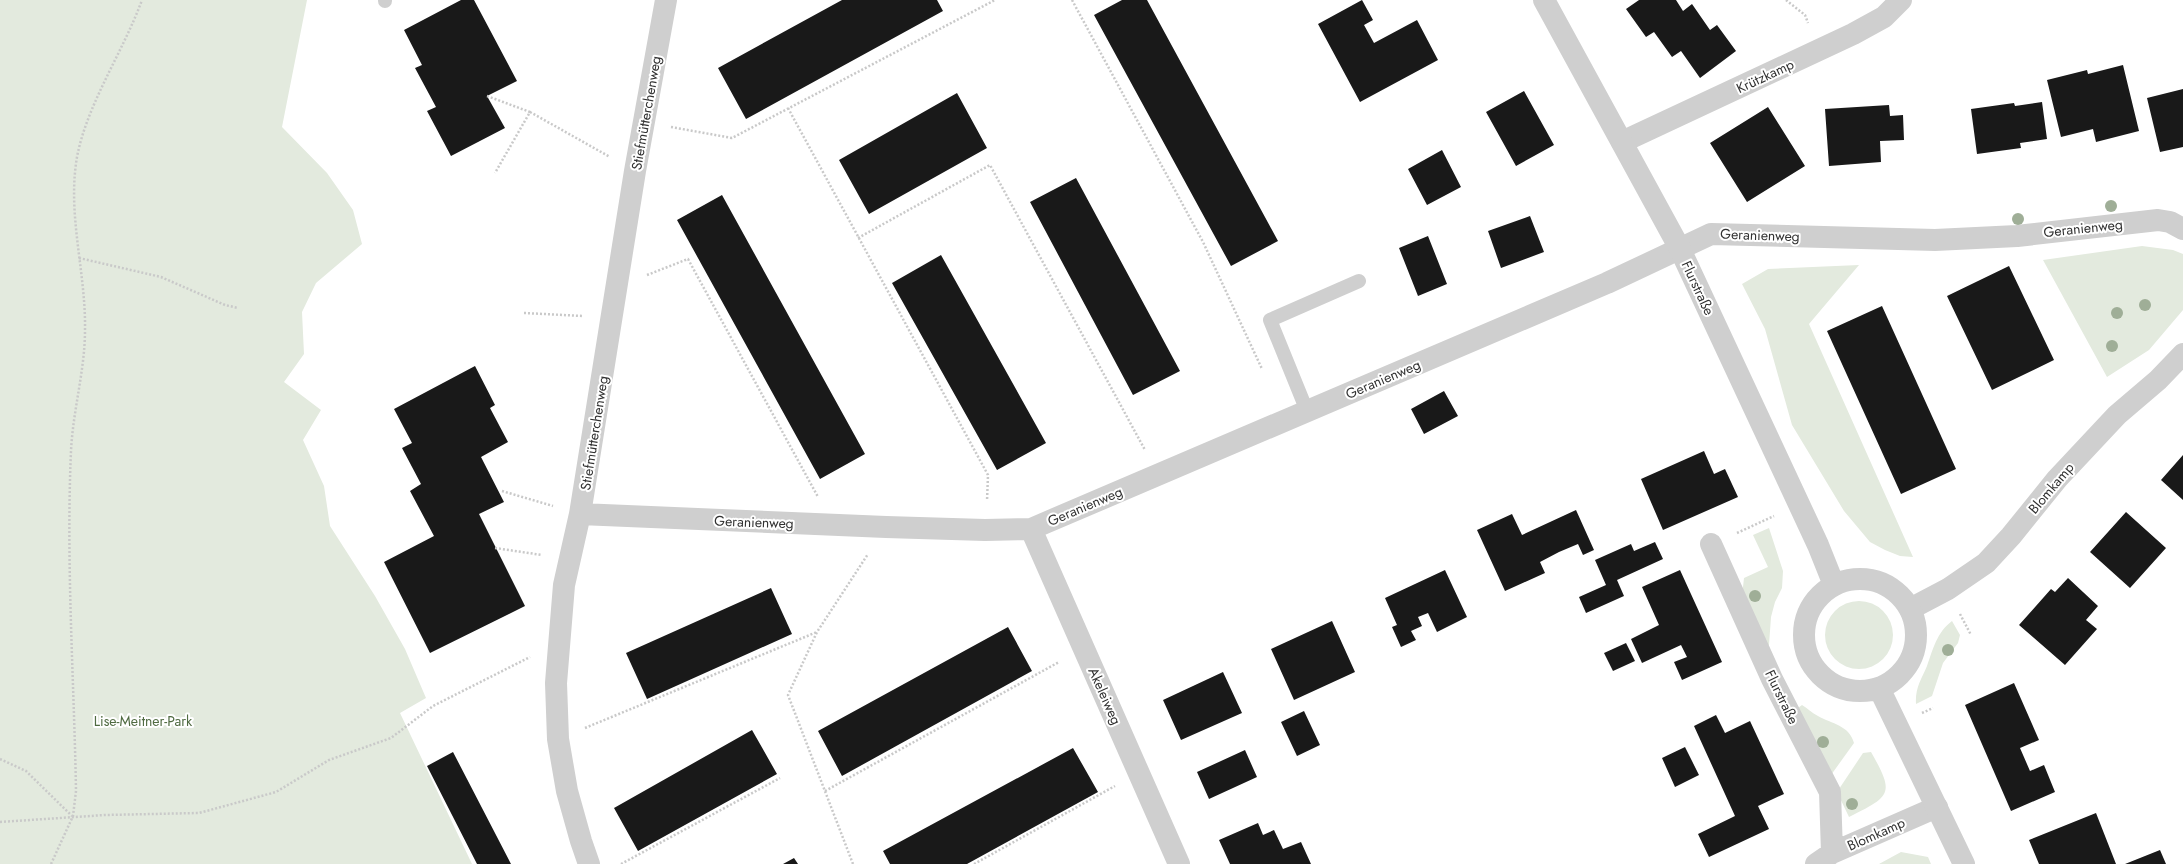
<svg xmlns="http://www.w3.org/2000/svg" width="2183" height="864" font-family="Jost,sans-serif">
	<rect width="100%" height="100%" fill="#fff"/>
	<path fill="#e3eade" d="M0 0H307L282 127 327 173 353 210 362 244 316 283 302 312 304 354 284 382 321 410 303 440 324 486 330 526 375 596 405 649 426 698 400 713 472 864H0Z
		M2142 246 2173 250 2183 254V310L2149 350 2107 377 2043 260Z
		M1859 265 1809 324 1913 557 1900 556 1885 550 1870 542 1844 511 1792 425 1765 329 1742 284 1768 269Z
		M1769 528 1783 571 1782 588 1775 602 1771 617 1769 645 1764 646 1742 596 1744 578 1768 567 1753 535Z
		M1825 635a34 34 0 1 1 68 0a34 34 0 1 1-68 0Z
		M1952 621 1960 635 1958 643 1943 663 1932 696 1916 704C1915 688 1921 680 1927 666 1933 649 1937 632 1952 621Z
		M1802 705C1807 708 1812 713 1818 716 1832 724 1849 725 1854 743L1831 775 1798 708Z
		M1871 752C1895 794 1891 796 1849 817L1837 792 1863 753Z
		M1901 852 1928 857 1931 864H1879Z"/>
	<path fill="#191919" d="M461 0H474L517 81 487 96 505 128 451 156 427 111 436 107 415 68 422 65 404 30Z
		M842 0H937L943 11 746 119 718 68Z
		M1122 0H1147L1278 241 1231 266 1094 15Z
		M1362 0 1373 20 1364 25 1374 43 1417 20 1438 60 1360 102 1318 24Z
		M1639 0H1676L1683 11 1692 4 1710 30 1717 25 1736 51 1700 78 1681 51 1672 57 1654 32 1646 37 1626 9Z
		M2123 65 2139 131 2096 142 2093 129 2061 137 2047 80 2087 70 2088 74Z
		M2183 89V147L2160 152 2147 98Z
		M1524 91 1554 145 1516 166 1486 112Z
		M957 93 987 148 869 214 839 160Z
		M2042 102 2047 139 2020 143 2021 148 1977 154 1971 109 2014 103 2015 106Z
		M1889 105 1890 116 1903 115 1904 140 1880 141 1881 162 1829 166 1825 109Z
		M1768 107 1805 166 1747 202 1710 143Z
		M1442 150 1461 187 1427 205 1408 169Z
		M1076 178 1180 371 1133 395 1030 202Z
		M722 195 865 454 820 479 677 220Z
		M1530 216 1544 252 1501 268 1488 231Z
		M1428 236 1447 284 1418 296 1399 248Z
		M941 255 1046 443 997 470 892 283Z
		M2009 266 2054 360 1992 390 1947 296Z
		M1882 306 1956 469 1901 494 1827 331Z
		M475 366 495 405 490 408 508 442 481 457 504 502 479 514 525 606 430 653 384 562 434 536 410 491 421 484 402 448 412 443 394 409Z
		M1444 391 1458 416 1424 434 1411 409Z
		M1704 451 1714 474 1725 469 1738 497 1663 530 1641 479Z
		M2183 455V500L2161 480Z
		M1576 510 1594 550 1583 555 1578 544 1559 552 1540 562 1545 573 1505 591 1477 530 1512 514 1522 535Z
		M2126 512 2166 548 2130 588 2090 552Z
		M1655 542 1663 559 1617 580 1624 596 1586 613 1579 597 1606 585 1595 560 1631 544 1634 551Z
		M1445 570 1467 617 1437 632 1428 613 1418 617 1422 626 1411 631 1416 640 1401 647 1392 627 1397 625 1385 598Z
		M1680 570 1722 662 1682 680 1674 662 1687 657 1681 645 1642 663 1631 639 1659 625 1642 587Z
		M2068 578 2098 606 2086 620 2097 629 2065 665 2019 625 2051 589 2055 592Z
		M771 588 792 634 647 699 626 653Z
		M1332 621 1355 672 1294 700 1271 649Z
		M1008 627 1032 671 842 776 818 731Z
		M1626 643 1635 661 1613 671 1604 653Z
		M1223 672 1242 713 1181 740 1163 700Z
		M2014 683 2039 740 2020 748 2030 771 2044 765 2055 792 2011 811 1965 705Z
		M1304 711 1320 745 1297 756 1281 722Z
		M1716 715 1725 733 1750 721 1784 794 1758 806 1769 829 1709 857 1698 834 1735 816 1694 726Z
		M752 730 777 774 638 851 614 808Z
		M1685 747 1699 775 1675 787 1662 758Z
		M1073 748 1098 792 967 864H890L883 851Z
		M1245 750 1257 777 1209 799 1197 772Z
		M453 752 511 864H477L427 766Z
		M2096 813 2116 864H2039L2029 840Z
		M1258 823 1263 835 1274 830 1283 849 1301 842 1311 864H1230L1219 840Z
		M2160 850 2166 864H2125Z
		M794 858 798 864H783Z"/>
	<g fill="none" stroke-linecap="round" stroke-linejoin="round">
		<path stroke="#c9c9c9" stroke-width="2.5" stroke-dasharray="2 2" stroke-linecap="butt" d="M1072 0 1203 242 1262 369
			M1786 0 1805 15 1808 23
			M487 96 530 112 495 173
			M788 108 988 475 987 501
			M530 112 610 157
			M671 127 732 138 995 0
			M858 238 990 165 1145 450
			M79 258 161 277 225 305 238 308
			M647 275 688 259 818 497
			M524 313 583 316
			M502 491 553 506
			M1737 533 1774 516
			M495 548 542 555
			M1960 614 1971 635
			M1922 713 1933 708
			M585 728 817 632
			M0 759 26 771 72 816
			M825 791 1059 662
			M0 822 105 815 199 813 276 792 329 760 391 738 433 706 530 657
			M51 864 73 816 76 791C74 677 66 564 71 451 73 410 85 370 85 330 86 272 67 215 77 157 87 104 123 52 142 0
			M621 864 780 778
			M853 864 788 695 817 632 868 554
			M974 864 1115 786"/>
		<path stroke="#cfcfcf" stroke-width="14" d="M385 1V0
			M1307 411 1270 320 1359 281"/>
		<path stroke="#cfcfcf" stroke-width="22" d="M1622 142 1853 34 1884 17 1901 0
			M580 514 886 527 985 530 1031 529 1607 283 1711 234 1935 240 2017 236 2158 220 2170 222 2183 229
			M1031 529 1179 864
			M1711 544 1772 679 1830 792 1832 853
			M1910 609 1948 589 1986 563 2011 536 2057 479 2117 415 2158 380 2183 354
			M589 864 581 841 567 791 558 739 556 683 564 585 580 514 635 171 666 0
			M1816 864 1832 853 1937 807"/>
		<path stroke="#cfcfcf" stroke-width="22" d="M1544 0 1679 247 1818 545 1834 585
			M1804 635a56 56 0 1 1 112 0a56 56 0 1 1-112 0Z
			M1879 688 1964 864"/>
	</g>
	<g fill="#9fae97">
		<circle cx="2111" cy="206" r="6"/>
		<circle cx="2018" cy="219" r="6"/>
		<circle cx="2145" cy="305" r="6"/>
		<circle cx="2117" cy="313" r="6"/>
		<circle cx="2112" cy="346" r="6"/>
		<circle cx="1755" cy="596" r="6"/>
		<circle cx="1948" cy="650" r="6"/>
		<circle cx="1823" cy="742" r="6"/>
		<circle cx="1852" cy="804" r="6"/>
	</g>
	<g text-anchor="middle" stroke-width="4" stroke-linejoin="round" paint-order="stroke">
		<g font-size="14" fill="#323232" stroke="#fff">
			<text transform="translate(1765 76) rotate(-25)" y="5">Krützkamp</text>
			<text transform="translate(646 113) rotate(-80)" y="5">Stiefmütterchenweg</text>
			<text transform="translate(2083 228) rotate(-6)" y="5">Geranienweg</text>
			<text transform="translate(1760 235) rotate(2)" y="5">Geranienweg</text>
			<text transform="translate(1698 288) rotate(65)" y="5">Flurstraße</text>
			<text transform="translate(1383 379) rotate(-23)" y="5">Geranienweg</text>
			<text transform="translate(594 433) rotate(-81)" y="5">Stiefmütterchenweg</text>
			<text transform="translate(2051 488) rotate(-50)" y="5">Blomkamp</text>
			<text transform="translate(1085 506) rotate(-23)" y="5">Geranienweg</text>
			<text transform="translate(754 522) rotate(2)" y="5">Geranienweg</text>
			<text transform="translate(1105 696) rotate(66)" y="5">Akeleiweg</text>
			<text transform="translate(1782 697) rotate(64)" y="5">Flurstraße</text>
			<text transform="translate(1876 834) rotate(-24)" y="5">Blomkamp</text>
		</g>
		<g font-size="14" fill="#506b42" stroke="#fff">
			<text x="143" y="726">Lise-Meitner-Park</text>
		</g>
	</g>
</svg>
